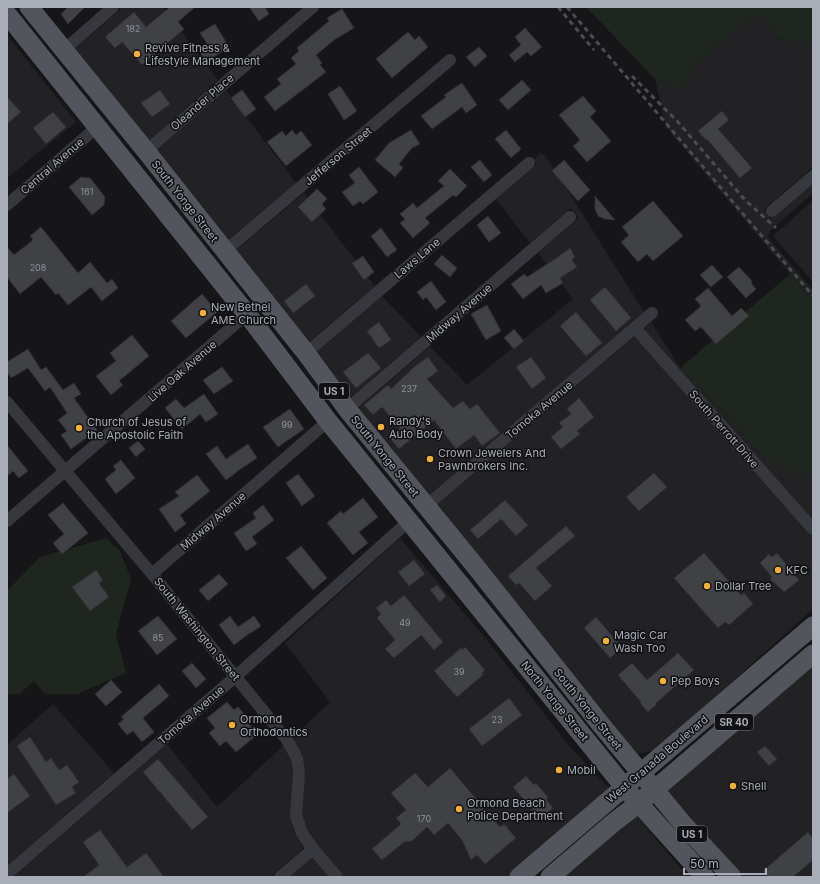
<svg xmlns="http://www.w3.org/2000/svg" width="820" height="884" font-family="Inter,sans-serif">
	<rect width="100%" height="100%" fill="#161618"/>
	<path fill="#222225" d="M123 7H163L218 80 147 142 73 51Z
		M754 16H765L779 39 813 45V167L764 209 771 219 813 184V193L770 231 768 236 770 240 813 290V301L666 127 655 79 680 89 682 87 695 64Z
		M7 35 76 122 7 178Z
		M226 90 296 183 227 241 155 151Z
		M541 152 549 161 644 312 427 497 356 410 430 346 467 385 573 299 538 253 578 218 571 208 530 243 496 199 537 164 534 160Z
		M304 193 375 286 306 344 235 251Z
		M813 200V282L773 236Z
		M382 296 421 337 348 400 314 354Z
		M651 322 679 366 726 414 759 453 804 475 813 468V521L644 329Z
		M635 336 813 538V609L656 750 638 754 626 743 434 507Z
		M400 538 488 641 570 747 611 790 509 877H344L317 845 307 830 302 815 292 738 330 702 285 643Z
		M813 667V877H740L665 794 717 745Z
		M53 704 114 773 7 866V745Z
		M167 744 217 807 284 745 291 760 305 847 270 877H13Z
		M635 814 688 877H559Z
		M312 857 329 877H289Z"/>
	<path fill="#1e261f" d="M586 7H813V45L779 39 765 16H754L695 64 682 87 680 89 655 79Z
		M790 274 813 301V468L805 476 783 469 759 453 726 414 680 368Z
		M106 538 120 551 131 579 116 634 126 673 77 694H45L34 681 19 694H7V591L40 557Z"/>
	<path fill="#404145" stroke="#303034" d="M68 7H85L68 24 61 14Z
		M170 7H195L178 22 184 29 142 65 122 42 115 48 105 37 134 12 146 27Z
		M249 7H265L269 14 259 21Z
		M342 9 354 28 334 40 316 55 322 63 320 65 326 72 275 111 264 97 281 84 277 79 296 64 291 58 299 51 297 48 329 21 327 18Z
		M215 24 229 47 206 62 199 51 208 45 200 33Z
		M525 28 542 47 531 56 527 52 515 62 509 55 521 45 515 37Z
		M408 32 415 40 419 36 428 47 392 78 376 59Z
		M479 47 487 56 475 67 466 57Z
		M522 80 531 90 508 110 499 100Z
		M462 83 477 105 466 113 462 107 432 129 421 116 446 97 444 95Z
		M340 86 357 111 344 120 328 94Z
		M160 90 170 104 152 117 141 103Z
		M242 90 256 109 245 117 231 98Z
		M583 96 596 111 590 117 611 141 587 162 573 146 580 140 559 115Z
		M7 97 21 112 7 124Z
		M722 111 729 120 718 129 752 168 740 178 707 139 706 140 698 131Z
		M53 112 66 127 46 144 33 128Z
		M292 130 296 135 301 131 312 145 286 166 267 142 282 131 286 136Z
		M411 130 420 144 412 148 399 164 403 168 395 177 375 160 389 143Z
		M506 130 521 149 511 158 495 139Z
		M480 160 492 175 484 182 471 167Z
		M564 160 590 190 578 201 552 171Z
		M359 167 378 192 363 204 360 201 353 206 342 192 355 183 349 175Z
		M450 169 467 186 456 197 453 195 425 218 430 223 413 238 400 223 405 219 400 214 413 203 417 208 444 186 438 181Z
		M81 177 90 178 105 197 104 205 92 215 69 187Z
		M317 189 327 199 322 204 326 209 312 222 298 207Z
		M595 196 615 220 605 219 598 216 595 209Z
		M653 201 683 236 653 261 647 254 638 262 621 242 629 235 622 227Z
		M488 216 501 233 489 242 477 225Z
		M41 227 78 273 90 262 107 283 112 279 118 288 102 301 91 287 68 305 58 293 56 295 41 277 20 294 7 277V247L14 255 33 240 30 236Z
		M381 228 397 250 387 257 371 236Z
		M570 248 575 257 572 260 577 267 560 278 563 283 546 293 541 285 523 299 511 284 524 274 527 277 555 259Z
		M442 255 457 268 450 277 434 264Z
		M363 256 374 272 364 280 352 263Z
		M712 265 723 277 711 287 700 275Z
		M739 267 752 281 751 283 756 289 746 298 727 277Z
		M431 281 446 302 436 310 426 297 423 300 417 292Z
		M306 284 315 296 293 313 284 301Z
		M605 287 631 318 616 331 590 300Z
		M708 288 732 316 741 308 749 316 716 344 701 327 695 331 685 320 701 306 695 299Z
		M202 294 217 312 186 338 171 321Z
		M487 305 501 331 486 340 471 314Z
		M576 312 602 343 586 356 560 326Z
		M379 322 391 340 379 348 367 331Z
		M514 329 524 341 514 349 504 338Z
		M132 335 149 356 119 381 123 385 111 395 96 376 116 361 110 353Z
		M28 349 41 370 46 367 63 390 74 383 81 394 74 398 97 430 71 449 61 435 67 431 58 420 67 413 50 387 45 391 28 368 11 378 7 372V362Z
		M368 353 381 368 356 388 343 372Z
		M428 357 438 371 427 379 453 408 463 401 470 409 477 404 500 433 482 446 474 435 456 449 434 420 399 449 389 437 400 428 382 407 373 415 364 405 388 385 391 389 414 367Z
		M531 357 546 378 532 389 516 367Z
		M222 367 233 381 214 394 203 380Z
		M204 394 218 414 206 422 200 414 182 429 165 408 176 399 184 408Z
		M579 398 594 417 577 431 580 434 561 449 551 437 563 427 559 423 571 414 567 409Z
		M290 409 304 429 278 447 263 427Z
		M138 441 145 449 136 457 129 448Z
		M248 444 257 458 236 472H237L226 480 206 454 217 446 226 459Z
		M7 445 28 471 19 478 13 471 7 476Z
		M121 460 135 478 116 494 105 479 116 470 113 466Z
		M654 473 667 487 639 511 626 497Z
		M298 474 315 496 302 506 286 483Z
		M197 475 210 491 180 515 186 524 175 532 159 509 179 496 175 492Z
		M363 498 378 517 359 532 368 543 353 555 327 523 341 511 343 514Z
		M505 500 528 525 516 536 501 519 478 539 470 530Z
		M63 503 88 533 62 554 53 543 64 534 48 515Z
		M263 505 274 520 252 537 257 544 246 551 234 533 256 518 253 513Z
		M566 526 575 536 536 568 552 586 535 601 519 583 516 585 508 576Z
		M301 546 327 578 313 590 286 558Z
		M704 553 741 595 744 593 753 604 729 625 725 622 718 628 674 578Z
		M777 553 799 580 784 592 770 579 772 577 760 563 769 554 772 557Z
		M414 560 425 574 409 586 398 572Z
		M96 570 103 580 99 583 109 597 90 611 72 587Z
		M219 574 228 584 208 601 199 590Z
		M437 585 446 596 440 602 430 590Z
		M404 595 443 642 434 650 421 635 394 658 385 649 395 640 377 618 381 614 376 608 386 600 391 606Z
		M158 616 177 639 157 655 138 631Z
		M230 616 238 627 254 616 261 626 251 633V632L234 645 219 625Z
		M596 617 622 648 610 658 584 628Z
		M465 647 485 670 482 673 483 675 457 697 434 671 461 648 462 650Z
		M678 653 694 670 655 704 656 705 648 712 640 703 641 702 618 675 632 663 647 680Z
		M192 663 206 679 196 688 182 671Z
		M111 680 122 692 106 706 95 694Z
		M159 684 169 696 143 718 154 732 142 742 133 731 127 735 118 724 124 719 121 717Z
		M509 698 522 715 482 746 469 729Z
		M227 702 234 710 238 707 250 721 248 723 258 734 236 752 226 741 220 746 209 733 215 728 207 718Z
		M30 737 46 762 51 758 59 770 67 765 79 782 72 787 76 793 56 805 17 746Z
		M765 746 777 759 769 766 757 752Z
		M158 759 208 817 192 830 143 772Z
		M450 768 500 827 504 824 516 838 485 864 477 855 471 860 462 840 448 823 434 835 427 827 412 841 404 842 382 860 372 849 401 824 396 818 406 810 391 793 415 773 428 787Z
		M14 774 30 796 7 813V779Z
		M526 776 534 785 536 783 548 797 546 799 553 808 540 819 513 787Z
		M100 830 127 867 146 853 164 877H83L99 865 83 842Z
		M808 832 813 838V860L793 877H768L763 871Z"/>
	<g fill="none" stroke-linecap="round" stroke-linejoin="round">
		<path stroke="#37383d" stroke-width="12" d="M64 50 113 7
			M146 151 313 7
			M7 205 97 127
			M772 211 813 176
			M225 251 450 60
			M635 328 813 529
			M306 353 529 163
			M7 402 152 574 287 740 297 758 299 773 296 815 302 833 313 849 337 877
			M347 409 570 217
			M426 506 652 313
			M7 521 247 314
			M152 574 328 421
			M7 874 235 677 409 521
			M280 877 313 849"/>
		<path stroke="#53555c" stroke-width="19" d="M29 7 146 151 306 353 347 409 476 567 602 726 683 824 732 877
			M7 14 247 314 328 421 625 788 705 877
			M519 877 813 626
			M550 877 613 823 639 803 813 654"/>
		<path stroke="#4a4c52" stroke-width="3" stroke-dasharray="5 4" stroke-linecap="butt" d="M558 7 594 50
			M567 7 813 296
			M632 76 677 121 745 200 776 228"/>
	</g>
	<g fill="#f2b134" stroke="#111113" stroke-width="1.5">
		<circle cx="137" cy="54" r="4"/>
		<circle cx="203" cy="313" r="4"/>
		<circle cx="381" cy="427" r="4"/>
		<circle cx="79" cy="428" r="4"/>
		<circle cx="430" cy="459" r="4"/>
		<circle cx="778" cy="570" r="4"/>
		<circle cx="707" cy="586" r="4"/>
		<circle cx="606" cy="641" r="4"/>
		<circle cx="663" cy="681" r="4"/>
		<circle cx="232" cy="725" r="4"/>
		<circle cx="559" cy="770" r="4"/>
		<circle cx="733" cy="786" r="4"/>
		<circle cx="459" cy="809" r="4"/>
	</g>
	<g text-anchor="middle" stroke-width="3" stroke-linejoin="round" paint-order="stroke">
		<g font-size="9" fill="#8e929b">
			<text x="133" y="32">182</text>
			<text x="87" y="195">161</text>
			<text x="38" y="271">208</text>
			<text x="409" y="392">237</text>
			<text x="287" y="428">99</text>
			<text x="405" y="626">49</text>
			<text x="158" y="641">85</text>
			<text x="459" y="675">39</text>
			<text x="497" y="723">23</text>
			<text x="424" y="822">170</text>
		</g>
		<g fill="#111113" stroke="#7b7e86" stroke-width="1">
			<rect x="319" y="383" width="30" height="16" rx="3"/>
			<rect x="715" y="714" width="38" height="16" rx="3"/>
			<rect x="677" y="826" width="30" height="16" rx="3"/>
		</g>
		<g font-size="10" font-weight="bold" fill="#a8adb8">
			<text x="334" y="395">US 1</text>
			<text x="734" y="726">SR 40</text>
			<text x="692" y="838">US 1</text>
		</g>
		<g font-size="11" fill="#a8adb8" stroke="#111113" text-anchor="start">
			<text x="145" y="52">Revive Fitness &amp;<tspan x="145" dy="13">Lifestyle Management</tspan></text>
			<text x="211" y="311">New Bethel<tspan x="211" dy="13">AME Church</tspan></text>
			<text x="389" y="425">Randy's<tspan x="389" dy="13">Auto Body</tspan></text>
			<text x="87" y="426">Church of Jesus of<tspan x="87" dy="13">the Apostolic Faith</tspan></text>
			<text x="438" y="457">Crown Jewelers And<tspan x="438" dy="13">Pawnbrokers Inc.</tspan></text>
			<text x="786" y="574">KFC</text>
			<text x="715" y="590">Dollar Tree</text>
			<text x="614" y="639">Magic Car<tspan x="614" dy="13">Wash Too</tspan></text>
			<text x="671" y="685">Pep Boys</text>
			<text x="240" y="723">Ormond<tspan x="240" dy="13">Orthodontics</tspan></text>
			<text x="567" y="774">Mobil</text>
			<text x="741" y="790">Shell</text>
			<text x="467" y="807">Ormond Beach<tspan x="467" dy="13">Police Department</tspan></text>
		</g>
		<g font-size="11" fill="#a8adb8" stroke="#111113">
			<text transform="translate(202 102) rotate(-41)" y="4">Oleander Place</text>
			<text transform="translate(338 156) rotate(-40)" y="4">Jefferson Street</text>
			<text transform="translate(52 166) rotate(-41)" y="4">Central Avenue</text>
			<text transform="translate(185 201) rotate(52)" y="4">South Yonge Street</text>
			<text transform="translate(417 258) rotate(-40)" y="4">Laws Lane</text>
			<text transform="translate(459 313) rotate(-41)" y="4">Midway Avenue</text>
			<text transform="translate(182 371) rotate(-41)" y="4">Live Oak Avenue</text>
			<text transform="translate(539 410) rotate(-40)" y="4">Tomoka Avenue</text>
			<text transform="translate(724 429) rotate(49)" y="4">South Perrott Drive</text>
			<text transform="translate(385 456) rotate(51)" y="4">South Yonge Street</text>
			<text transform="translate(213 521) rotate(-41)" y="4">Midway Avenue</text>
			<text transform="translate(197 629) rotate(51)" y="4">South Washington Street</text>
			<text transform="translate(555 701) rotate(51)" y="4">North Yonge Street</text>
			<text transform="translate(588 709) rotate(51)" y="4">South Yonge Street</text>
			<text transform="translate(191 715) rotate(-41)" y="4">Tomoka Avenue</text>
			<text transform="translate(657 759) rotate(-40)" y="4">West Granada Boulevard</text>
		</g>
	</g>
	<rect width="820" height="884" fill="none" stroke="#a8adb8" stroke-width="16"/>
	<path d="M684 868v6h82v-6" fill="none" stroke="#a8adb8" stroke-width="2"/>
	<text x="690" y="868" font-size="12" fill="#a8adb8" stroke="#111113" stroke-width="3" paint-order="stroke">50 m</text>
</svg>
